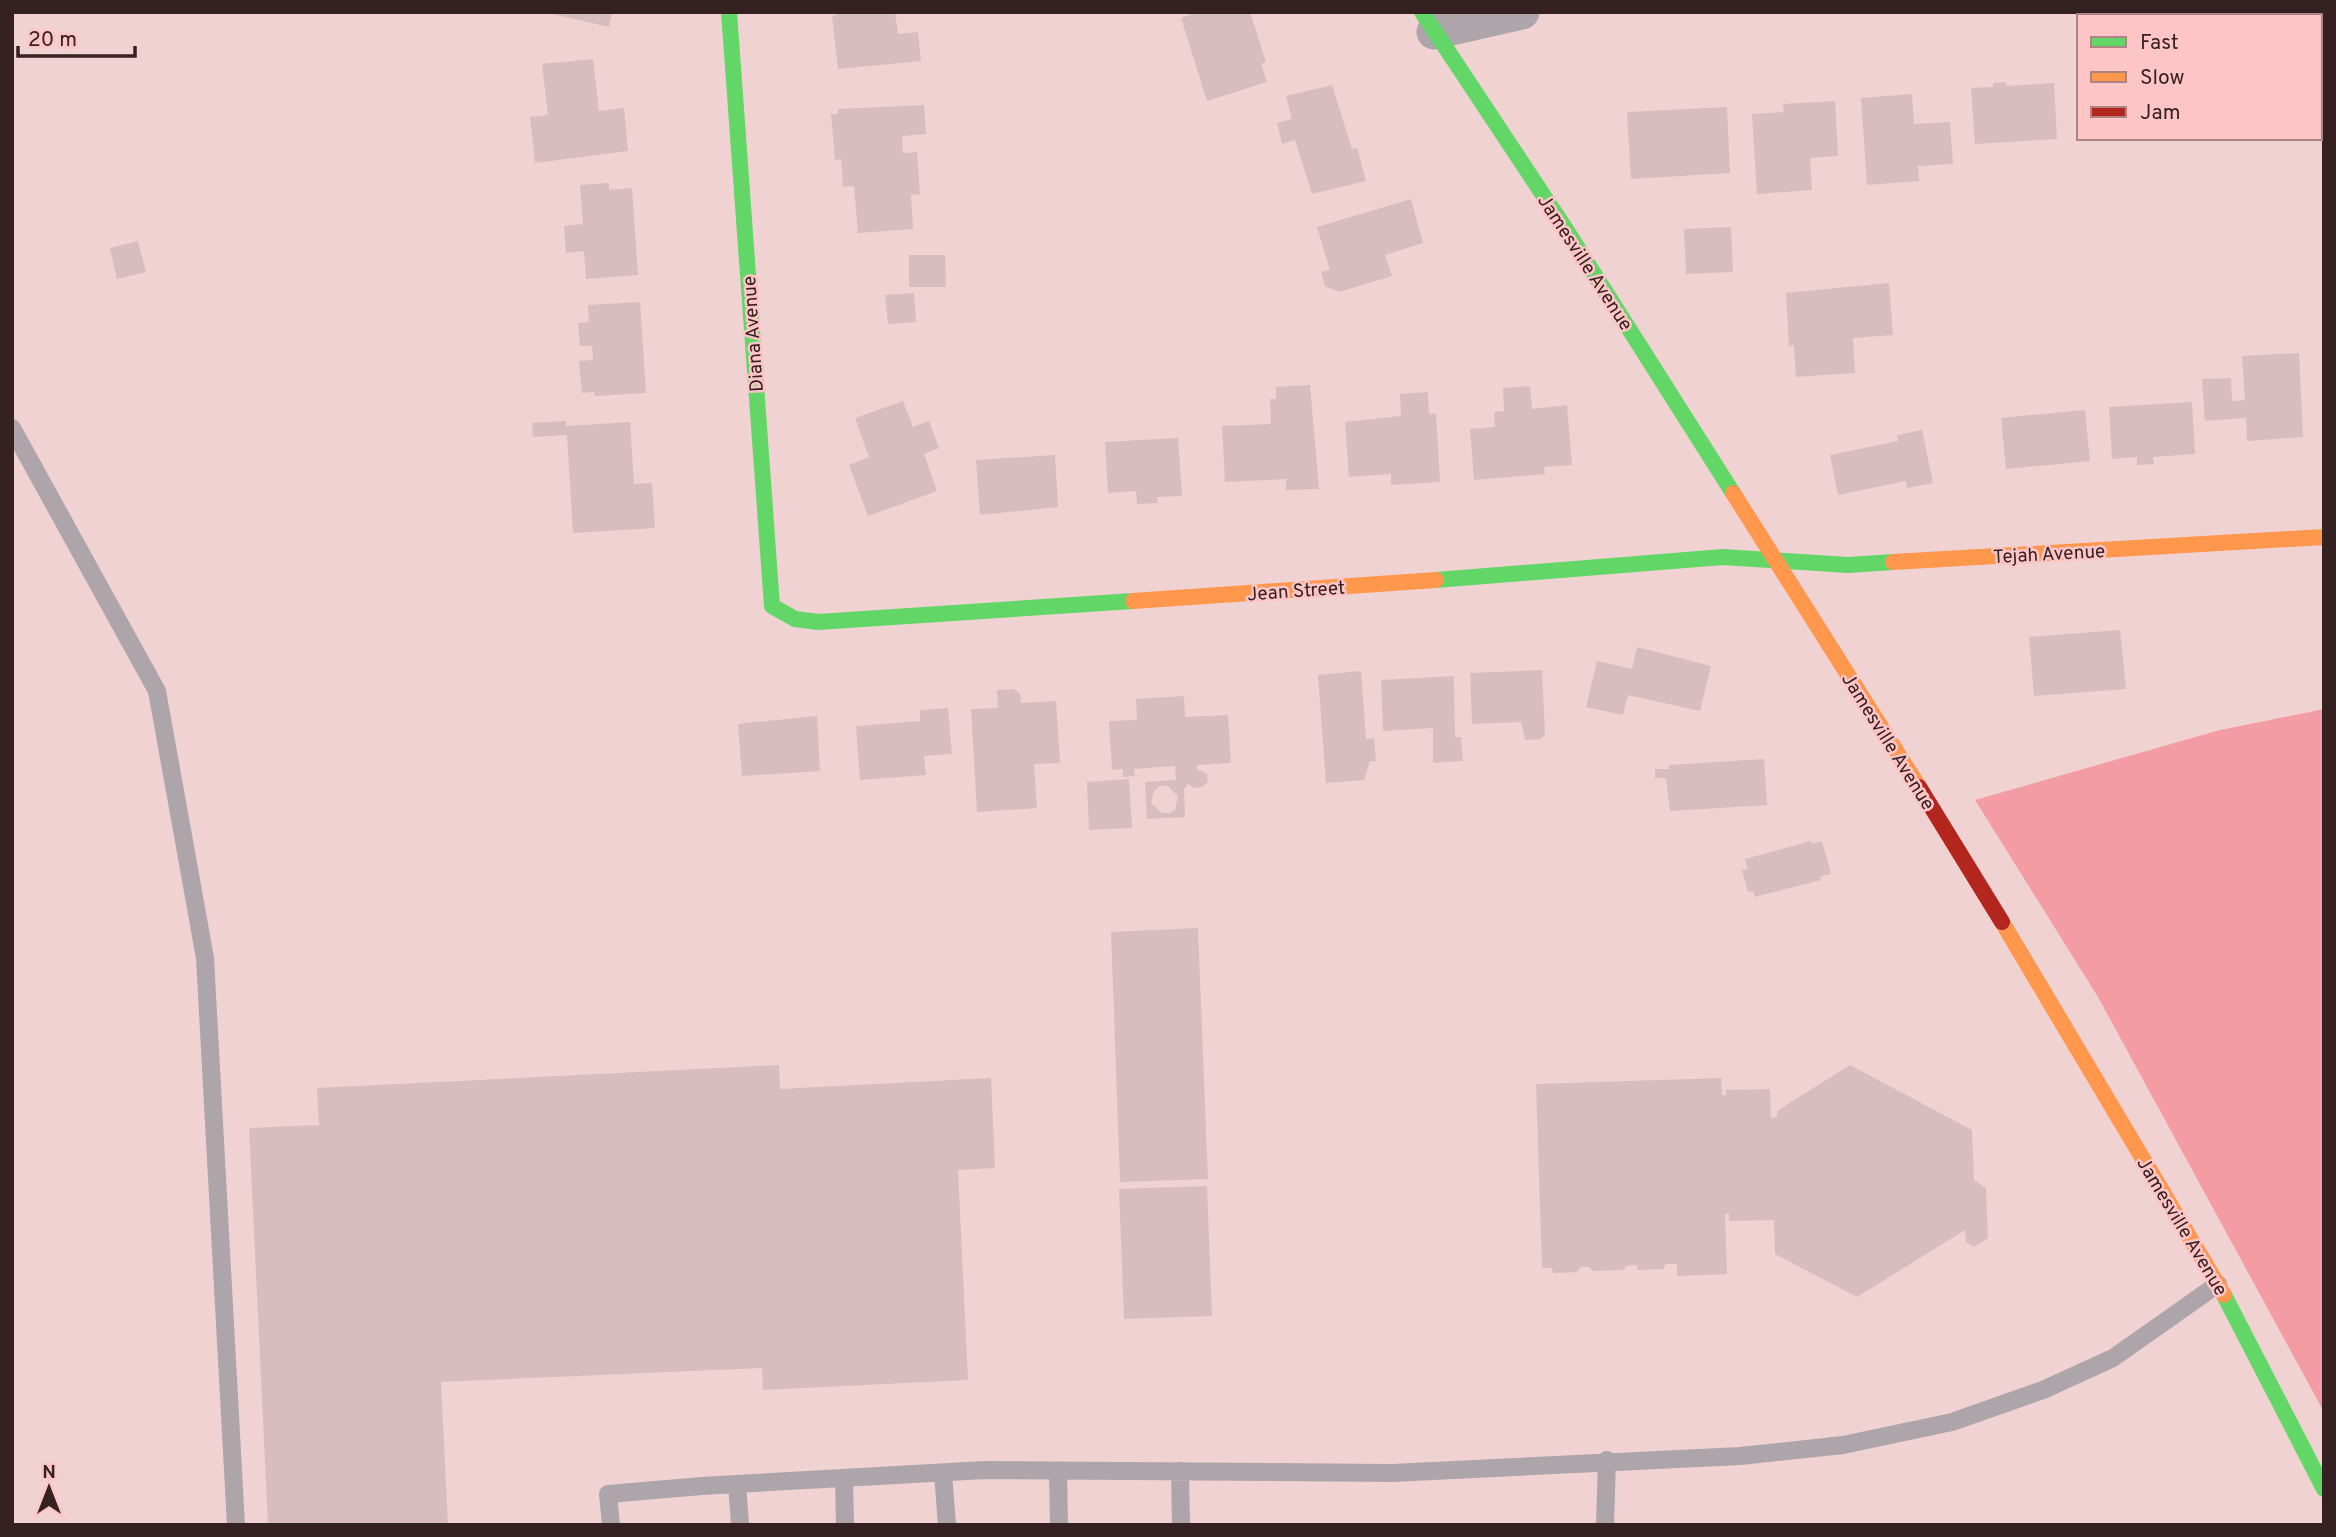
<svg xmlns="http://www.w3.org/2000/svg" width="2336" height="1537" font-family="Overpass,sans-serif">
	<rect width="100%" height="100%" fill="#f1d2d3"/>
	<path fill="#f49ca3" d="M2324 709V1412L2098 997 1975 800 2220 730Z"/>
	<path fill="#d9bcbd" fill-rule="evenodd" d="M544 12H612L609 27Z
		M845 12H895L898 34 918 32 921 61 838 69 832 16Z
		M1198 12H1250L1266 62 1261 64 1267 82 1207 101 1181 18Z
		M593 59 599 111 624 108 628 151 535 163 530 117 548 115 542 64Z
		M2006 82V86L2054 83 2057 139 1975 144 1971 88 1993 87V83Z
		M1332 85 1352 149 1357 148 1366 181 1312 194 1295 140 1282 144 1277 123 1292 119 1286 96Z
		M1912 94 1914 124 1950 122 1953 164 1918 166 1919 181 1867 185 1861 98Z
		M1835 101 1838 156 1810 158 1812 190 1757 194 1752 114 1784 112 1783 104Z
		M924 105 926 134 902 136 903 153 917 152 920 194 911 195 913 229 858 233 854 186 843 187 841 159 835 160 831 114H838V109Z
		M1727 107 1730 173 1631 179 1627 112Z
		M609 183V190L632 188 638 275 586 279 584 251 566 253 564 226 583 224 580 185Z
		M1411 199 1423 243 1385 255 1392 276 1339 292 1325 286 1321 272 1330 270 1317 227Z
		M1731 227 1733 272 1686 274 1684 229Z
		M138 241 146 272 117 279 110 248Z
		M909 255H945L946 287H909Z
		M1889 283 1893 335 1853 338 1855 373 1796 377 1794 345 1789 346 1786 293Z
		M914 293 916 322 888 324 885 295Z
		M640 302 646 393 595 396 594 392 582 393 579 361 593 360 592 346H580L578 323 589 322 588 305Z
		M2299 353 2303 437 2247 441 2246 418 2205 421 2202 379 2231 378 2232 401 2245 400 2242 356Z
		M1310 385 1319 489 1286 490V479L1225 482 1222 426 1271 424 1270 399H1276V387Z
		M1530 386 1532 409 1567 405 1572 465 1544 467 1545 474 1474 480 1470 429 1495 427 1494 412 1504 411 1503 388Z
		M1428 392 1429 414 1436 413 1440 482 1391 485V474L1349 477 1345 422 1401 416 1400 394Z
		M903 401 913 427 929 421 939 448 924 454 937 491 868 516 849 465 869 457 855 418Z
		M2192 402 2195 454 2153 457 2154 464 2137 465V457L2112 459 2109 407Z
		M2085 410 2090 461 2006 469 2001 418Z
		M566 421V426L630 422 634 484 652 483 655 528 573 533 567 435 533 437 532 423Z
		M1922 430 1933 483 1907 488 1906 481 1838 495 1830 455 1898 441 1897 435Z
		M1178 438 1182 496 1157 497 1158 503 1137 504 1136 491 1108 493 1105 442Z
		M1055 455 1058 507 980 515 976 460Z
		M2120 630 2126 689 2034 696 2029 637Z
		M1637 647 1711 666 1700 711 1628 695 1623 715 1586 707 1597 661 1632 669Z
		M1542 670 1545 734 1541 739 1525 740 1521 722 1472 724 1470 673Z
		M1361 671 1366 739 1374 738 1376 761H1370L1364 780 1326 783 1318 675Z
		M1454 676 1455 737H1461L1463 761 1433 763V728L1383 731 1381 680Z
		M1013 689 1020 693 1021 703 1056 701 1060 763 1034 764 1037 808 977 812 971 709 998 708 997 690Z
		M1184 696 1185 717 1228 715 1231 763 1197 765V769L1207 774 1208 782 1202 787 1194 788 1188 784 1184 789 1185 817 1147 819 1145 782 1176 780 1175 766 1134 769 1135 776 1123 777V769L1112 770 1109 721 1137 720 1136 699ZM1160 786H1168L1178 796 1175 810 1169 813H1162L1151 803 1154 791Z
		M948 708 952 754 924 756 926 775 860 780 856 726 920 721V710Z
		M817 716 820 771 742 776 738 724Z
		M1764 759 1767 805 1670 811 1666 778H1655V769H1669V765Z
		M1129 779 1132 828 1089 830 1087 782Z
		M1811 841 1812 844 1822 841 1831 874 1820 876 1821 880 1755 897 1753 891 1748 892 1742 870 1748 869 1745 859Z
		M1198 928 1208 1179 1120 1182 1111 932Z
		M779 1065 780 1089 991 1078 995 1168 958 1170 968 1380 763 1390 762 1368 441 1382 448 1525H268L249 1128 319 1125 317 1088Z
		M1850 1065 1972 1130 1974 1180 1986 1188 1988 1238 1974 1247 1966 1242 1965 1230 1857 1297 1775 1254 1774 1220 1729 1221V1214H1725L1727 1274 1677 1276V1264H1666L1663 1269 1638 1270 1636 1265 1626 1266 1624 1270 1593 1271 1589 1267H1581L1577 1272 1554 1273 1551 1268H1542L1536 1084 1721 1078 1722 1095H1726V1090L1770 1089 1771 1118 1777 1117V1111Z
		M1207 1186 1212 1316 1124 1319 1119 1189Z"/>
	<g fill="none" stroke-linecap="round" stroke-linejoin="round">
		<path stroke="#ada5aa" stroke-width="18" d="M12 428 157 691 205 958 236 1525
			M1058 1471 1059 1525
			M1180 1471 1181 1525
			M943 1473 947 1525
			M844 1478 845 1525
			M737 1484 740 1525
			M611 1525 608 1494 702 1486 985 1470 1392 1473 1740 1456 1843 1445 1952 1422 2043 1390 2113 1358 2218 1284
			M1605 1525 1607 1460"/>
		<path stroke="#ada5aa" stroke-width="35" d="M1434 32 1522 12"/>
		<path stroke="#63d668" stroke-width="16" d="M729 12 772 606 795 619 818 622 1133 601
			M1422 12 1567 231 1733 493
			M1436 580 1723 557 1848 565 1893 562
			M2224 1295 2324 1489"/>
		<path stroke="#ff974d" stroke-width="16" d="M1733 493 1919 787
			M1893 562 2324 537
			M1133 601 1436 580
			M2002 922 2224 1295"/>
		<path stroke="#b3261e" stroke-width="16" d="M1919 787 2002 922"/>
	</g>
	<g text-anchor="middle" stroke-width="5" stroke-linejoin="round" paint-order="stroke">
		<g font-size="19" fill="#362122" stroke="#fec5c6">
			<text transform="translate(1586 262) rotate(57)" y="7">Jamesville Avenue</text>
			<text transform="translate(752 334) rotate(-94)" y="7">Diana Avenue</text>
			<text transform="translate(2049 553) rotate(-3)" y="7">Tejah Avenue</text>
			<text transform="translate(1296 590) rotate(-4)" y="7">Jean Street</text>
			<text transform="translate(1889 741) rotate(58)" y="7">Jamesville Avenue</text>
			<text transform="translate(2183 1226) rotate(59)" y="7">Jamesville Avenue</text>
		</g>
	</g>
	<rect width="2336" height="1537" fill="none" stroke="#362122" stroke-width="28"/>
	<rect x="2077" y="14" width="245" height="126" fill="#fec5c6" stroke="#ae8384" stroke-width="2"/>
	<rect x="2091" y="37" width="35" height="10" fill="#63d668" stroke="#ae8384" stroke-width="2"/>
	<text x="2140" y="49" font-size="21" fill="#362122">Fast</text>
	<rect x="2091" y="72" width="35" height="10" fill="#ff974d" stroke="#ae8384" stroke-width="2"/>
	<text x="2140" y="84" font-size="21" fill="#362122">Slow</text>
	<rect x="2091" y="107" width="35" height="10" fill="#b3261e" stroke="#ae8384" stroke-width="2"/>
	<text x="2140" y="119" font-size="21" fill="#362122">Jam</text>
	<g transform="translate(49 1488)" stroke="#fec5c6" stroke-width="5" paint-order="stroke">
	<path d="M0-5L12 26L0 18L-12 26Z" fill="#362122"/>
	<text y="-10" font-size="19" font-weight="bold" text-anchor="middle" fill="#362122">N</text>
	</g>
	<path d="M18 46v10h117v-10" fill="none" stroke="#362122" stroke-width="3.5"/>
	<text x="28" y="46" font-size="21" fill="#362122" stroke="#fec5c6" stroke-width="5" paint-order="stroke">20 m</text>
</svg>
